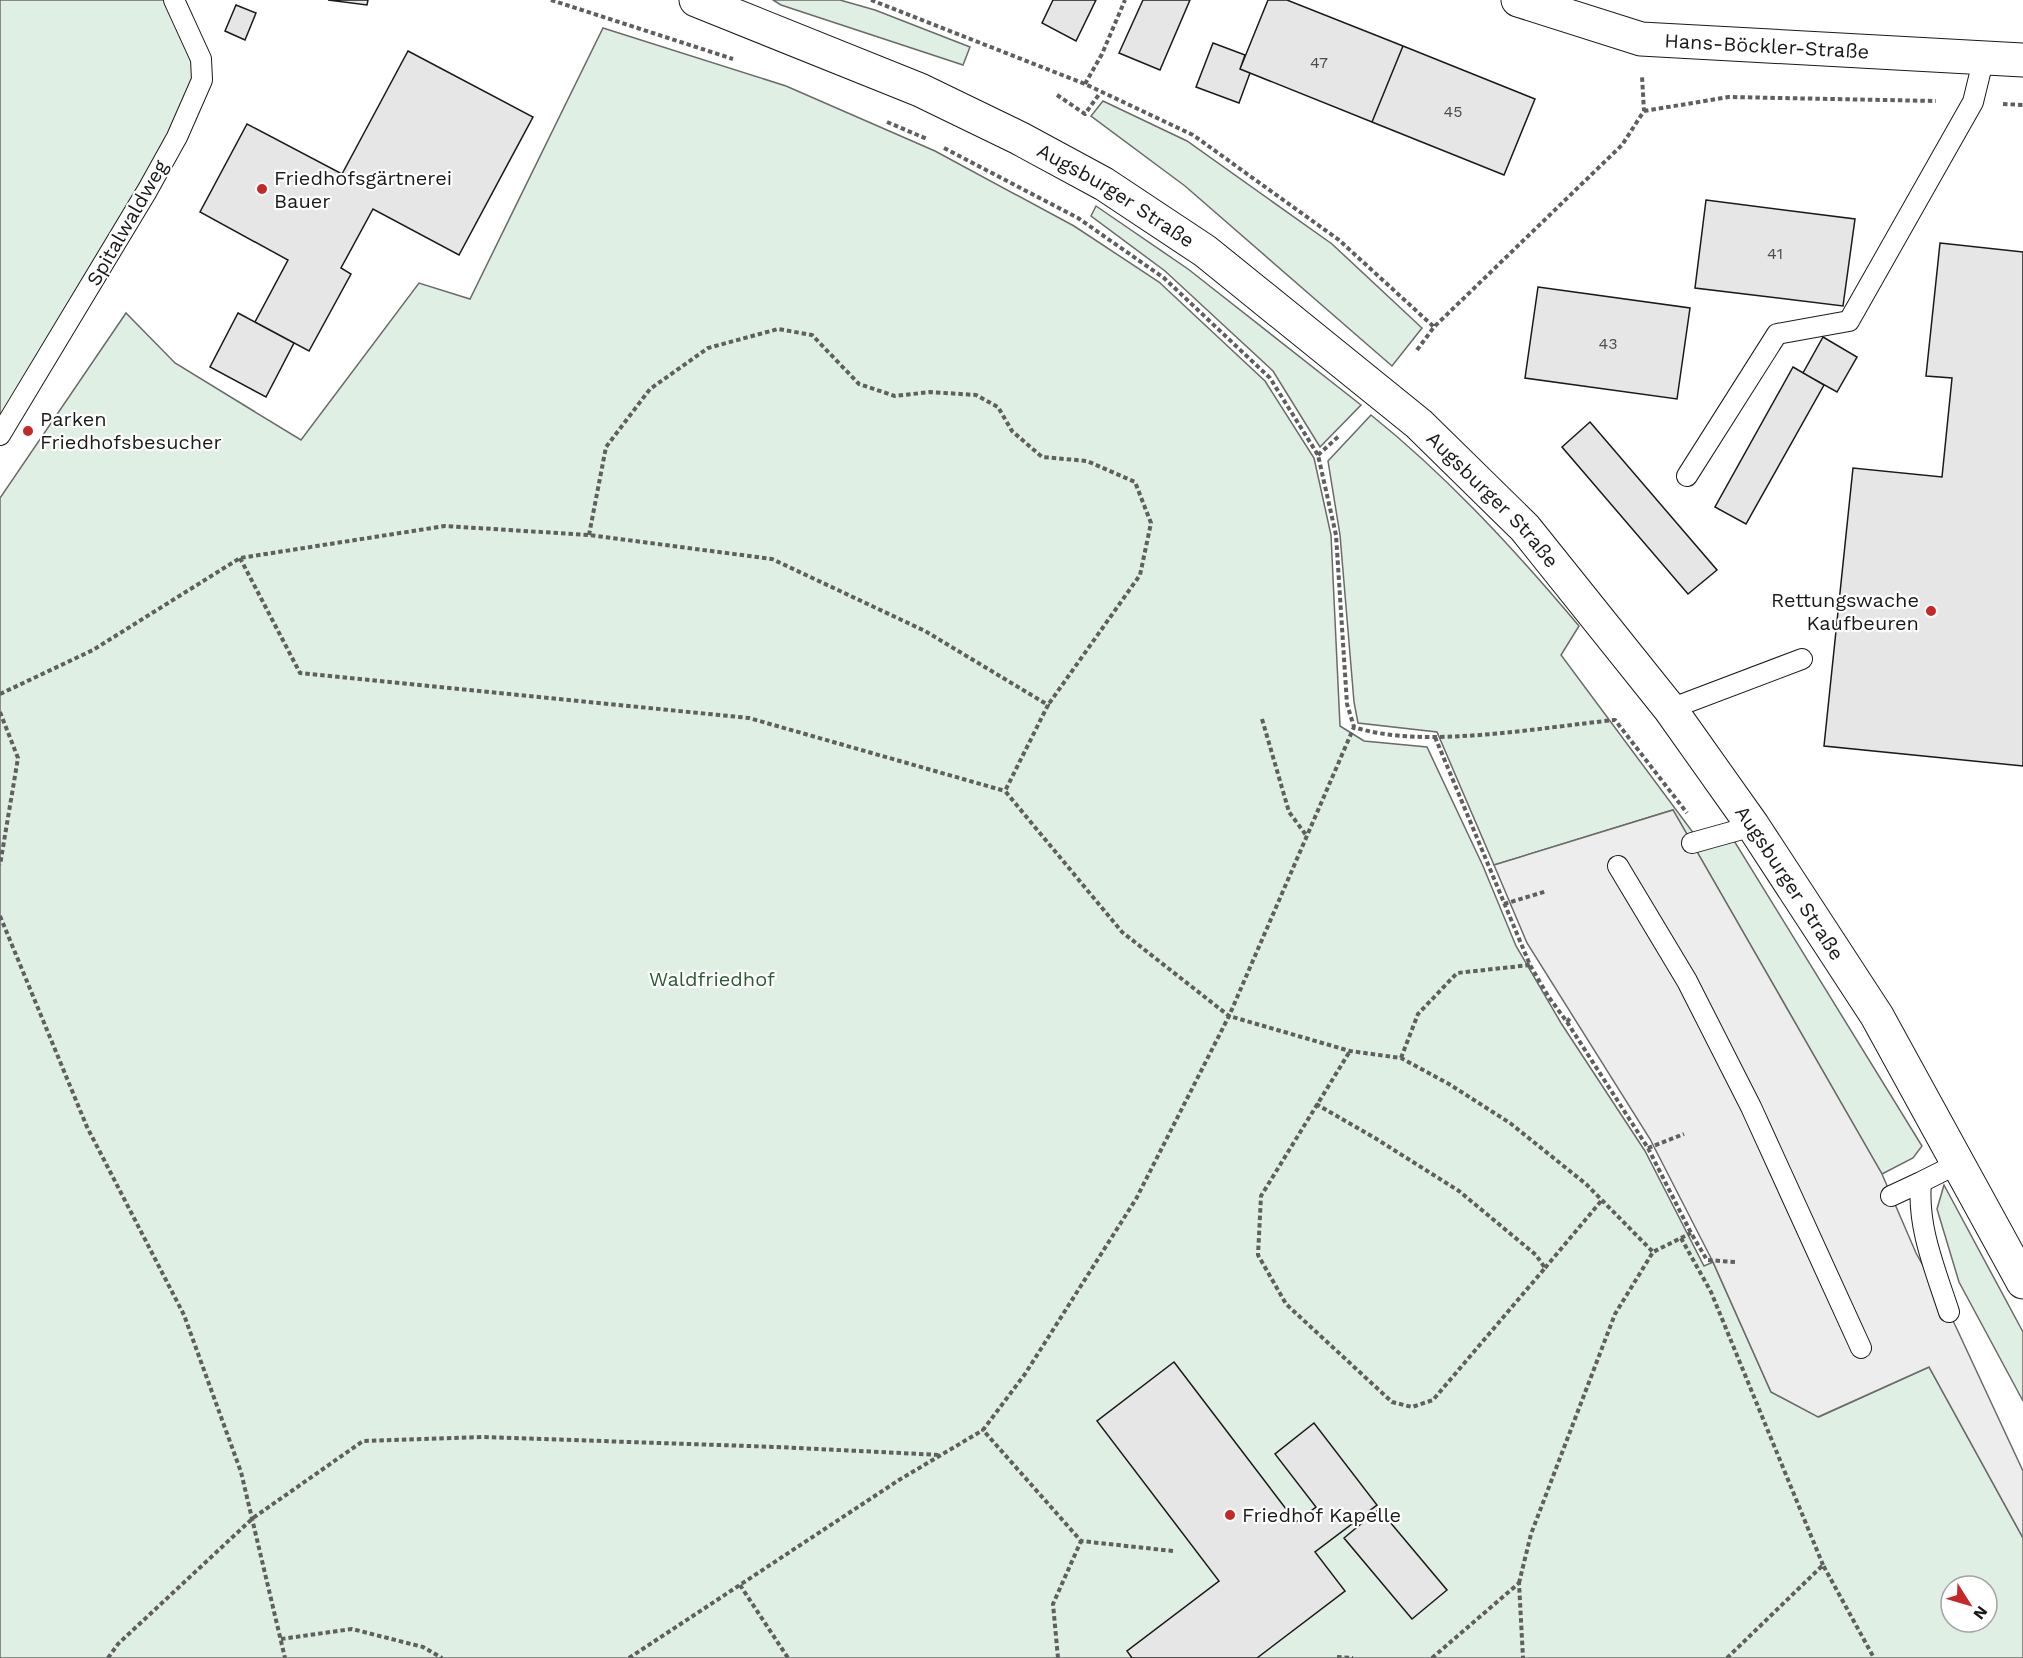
<svg xmlns="http://www.w3.org/2000/svg" width="2023" height="1658" font-family="'Work Sans',sans-serif">
	<rect width="100%" height="100%" fill="#fff"/>
	<path fill="#e0efe3" stroke="#6a6a6a" stroke-width="1.5" fill-rule="evenodd" d="M0 0H164L193 63 194 79 172 131 0 422Z
		M773 0H840L875 10 970 47 963 65 781 5Z
		M603 28 786 86 935 151 1074 226 1159 282 1265 381 1314 458 1331 535 1340 726 1364 741 1427 747 1483 866 1516 946 1561 1023 1645 1151 1704 1266 1713 1262 1771 1392 1819 1417 1929 1367 2023 1538V1658H0V498L126 313 175 363 301 440 419 283 470 299ZM1951 1586H1987V1622H1951Z
		M1103 101 1187 141 1332 244 1422 328 1392 366 1185 186 1091 116Z
		M1096 206 1188 269 1361 405 1320 447 1273 371 1165 271 1091 216Z
		M1371 415C1448 477 1515 550 1579 626L1561 655 1700 842 1733 839 1922 1146 1913 1158 1882 1174 1673 810 1494 865 1437 732 1358 723 1354 702 1340 535 1328 461Z
		M1944 1185 2023 1332V1401L1959 1282 1937 1209Z"/>
	<path fill="#ededed" stroke="#6a6a6a" stroke-width="1.5" d="M1673 810 1882 1174 1916 1253 1949 1312 2023 1471V1538L1929 1367 1818 1417 1771 1392 1713 1262 1650 1139 1527 943 1494 865Z"/>
	<path fill="#e6e6e6" stroke="#1a1a1a" stroke-width="1.5" d="M328 0H368L367 5Z
		M1053 0H1096L1076 41 1042 23Z
		M1143 0H1190L1160 70 1119 53Z
		M1268 0H1287L1403 46 1372 122 1240 69Z
		M236 5 256 13 245 40 225 31Z
		M1213 43 1245 55 1240 69 1250 73 1239 103 1196 87Z
		M1403 46 1535 99 1504 175 1372 122Z
		M408 51 533 117 459 255 373 209 341 268 351 274 309 351 255 322 288 260 200 212 247 124 342 174Z
		M1706 200 1855 219 1843 306 1695 288Z
		M1940 243 2023 252V766L1824 746 1853 468 1942 477 1952 378 1926 376Z
		M1538 287 1690 308 1677 399 1525 378Z
		M238 313 294 343 266 397 210 367Z
		M1823 337 1857 357 1837 392 1803 373Z
		M1793 367 1824 385 1746 524 1715 507Z
		M1590 422 1717 570 1688 594 1562 447Z
		M1174 1362 1296 1522 1316 1507 1275 1454 1314 1423 1377 1505 1315 1552 1345 1591 1257 1658H1132L1127 1651 1219 1581 1097 1421Z
		M1379 1509 1447 1590 1412 1619 1344 1538Z"/>
	<g fill="none" stroke-linecap="round" stroke-linejoin="round">
		<defs>
			<path id="service" d="M0 435 147 191 177 137 202 80 201 59 174 0
				M1687 476 1777 334 1849 321 1973 102 1984 57
				M1670 709 1802 659
				M1692 843 1753 826
				M1618 866 1687 981 1751 1107 1861 1348
				M1891 1196 1921 1182
				M1949 1312C1935 1269 1917 1227 1921 1182L1957 1164"/>
			<g id="minor">
				<path id="s1" d="M1518 0 1641 39 2023 60"/>
			</g>
			<g id="secondary">
				<path id="s2" d="M696 0 920 90 1019 138 1104 184 1205 251 1419 424 1525 528 1670 709 1753 826 1877 1016 2023 1282"/>
			</g>
		</defs>
		<use href="#service" stroke="#1a1a1a" stroke-width="22"/>
		<use href="#minor" stroke="#1a1a1a" stroke-width="35"/>
		<use href="#secondary" stroke="#1a1a1a" stroke-width="35"/>
		<path stroke="#5f5f5f" stroke-width="4" stroke-dasharray="4.5 3" stroke-linecap="butt" d="M551 0 733 59
			M871 0 1085 84 1193 135 1339 240 1434 327
			M1085 84 1102 54 1125 0
			M1057 95 1085 114 1100 93
			M2003 104 2023 105
			M1644 111 1729 97 1936 101
			M887 122 927 139
			M944 148 1078 218 1164 278 1270 378 1318 455 1336 535 1347 704 1354 727C1422 750 1542 727 1615 720L1687 813
			M1417 350 1434 327 1622 145 1644 111 1642 76
			M1318 455 1340 435
			M589 535 606 447 650 389 708 348 778 329 812 335 859 384 895 396 930 392 976 395 998 407 1012 431 1042 457 1087 461 1135 482 1151 523 1140 575 1048 705
			M240 558 300 673 749 718 1005 791
			M0 694 93 650 240 558 445 526 589 535 772 559 925 631 1048 705 1005 791 1122 932 1229 1016 1350 1051 1401 1058 1449 1084 1510 1123 1586 1184 1653 1252
			M0 712 18 758 0 865
			M1262 719 1289 812 1306 835
			M1435 737 1530 965 1548 996 1567 1022 1648 1148 1691 1233 1707 1260 1735 1262
			M1504 904 1547 891
			M0 916 87 1127 184 1315 241 1472 285 1658
			M1567 1022 1571 1017
			M1401 1058 1418 1014 1457 973 1530 965
			M1316 1104 1375 1138 1459 1191 1536 1255 1545 1268 1433 1400 1412 1407 1392 1402 1286 1304 1258 1255 1261 1196 1350 1051
			M1648 1148 1684 1134
			M1681 1238 1711 1292 1823 1565
			M1545 1268 1602 1200
			M1173 1551 1081 1541 983 1430 1025 1374 1136 1199 1229 1016 1354 727
			M1519 1583 1531 1534 1615 1314 1653 1252 1691 1233
			M740 1585 788 1658
			M281 1639 352 1629 423 1647 442 1658
			M1337 1657 1353 1658
			M108 1658 118 1644 253 1518 363 1441 483 1437 777 1447 941 1455
			M629 1658 899 1480 983 1430
			M1058 1658 1053 1604 1081 1541
			M1432 1658 1519 1583 1523 1658
			M1727 1658 1823 1565 1874 1658"/>
		<use href="#service" stroke="#fff" stroke-width="20"/>
		<use href="#minor" stroke="#fff" stroke-width="33"/>
		<use href="#secondary" stroke="#fff" stroke-width="33"/>
	</g>
	<g fill="#c62828" stroke="#fff" stroke-width="2">
		<circle cx="262" cy="189" r="6"/>
		<circle cx="28" cy="431" r="6"/>
		<circle cx="1931" cy="611" r="6"/>
		<circle cx="1230" cy="1515" r="6"/>
	</g>
	<g text-anchor="middle" stroke-width="4.5" stroke-linejoin="round" paint-order="stroke">
		<g font-size="16" fill="#4d4d4d">
			<text x="1319" y="68">47</text>
			<text x="1453" y="117">45</text>
			<text x="1775" y="259">41</text>
			<text x="1608" y="349">43</text>
		</g>
		<g font-size="20" fill="#1a1a1a" stroke="#fff">
			<text dy="7" stroke="none"><textPath href="#s1" startOffset="255">Hans-Böckler-Straße</textPath></text>
			<text dy="7" stroke="none"><textPath href="#s2" startOffset="464">Augsburger Straße</textPath></text>
			<text transform="translate(127 223) rotate(-60)" y="7">Spitalwaldweg</text>
			<text dy="7" stroke="none"><textPath href="#s2" startOffset="950">Augsburger Straße</textPath></text>
			<text dy="7" stroke="none"><textPath href="#s2" startOffset="1436">Augsburger Straße</textPath></text>
		</g>
		<g font-size="20" fill="#1a1a1a" stroke="#fff" text-anchor="start">
			<text x="274" y="185">Friedhofsgärtnerei<tspan x="274" dy="23">Bauer</tspan></text>
			<text x="40" y="426">Parken<tspan x="40" dy="23">Friedhofsbesucher</tspan></text>
			<text x="1919" y="607" text-anchor="end">Rettungswache<tspan x="1919" dy="23">Kaufbeuren</tspan></text>
			<text x="1242" y="1522">Friedhof Kapelle</text>
		</g>
		<g font-size="20" fill="#2b5a34" stroke="#fff">
			<text x="712" y="986">Waldfriedhof</text>
		</g>
	</g>
	<g transform="translate(1969 1604) rotate(127)"><circle r="28" fill="#ffffff" stroke="#a3a3a3" stroke-width="1.5"/>
	<path d="M0-4.5L10 22L0 15L-10 22Z" fill="#c62828"/>
	<text y="-9" font-size="16" font-weight="bold" text-anchor="middle" fill="#1a1a1a">N</text>
	</g>
</svg>
